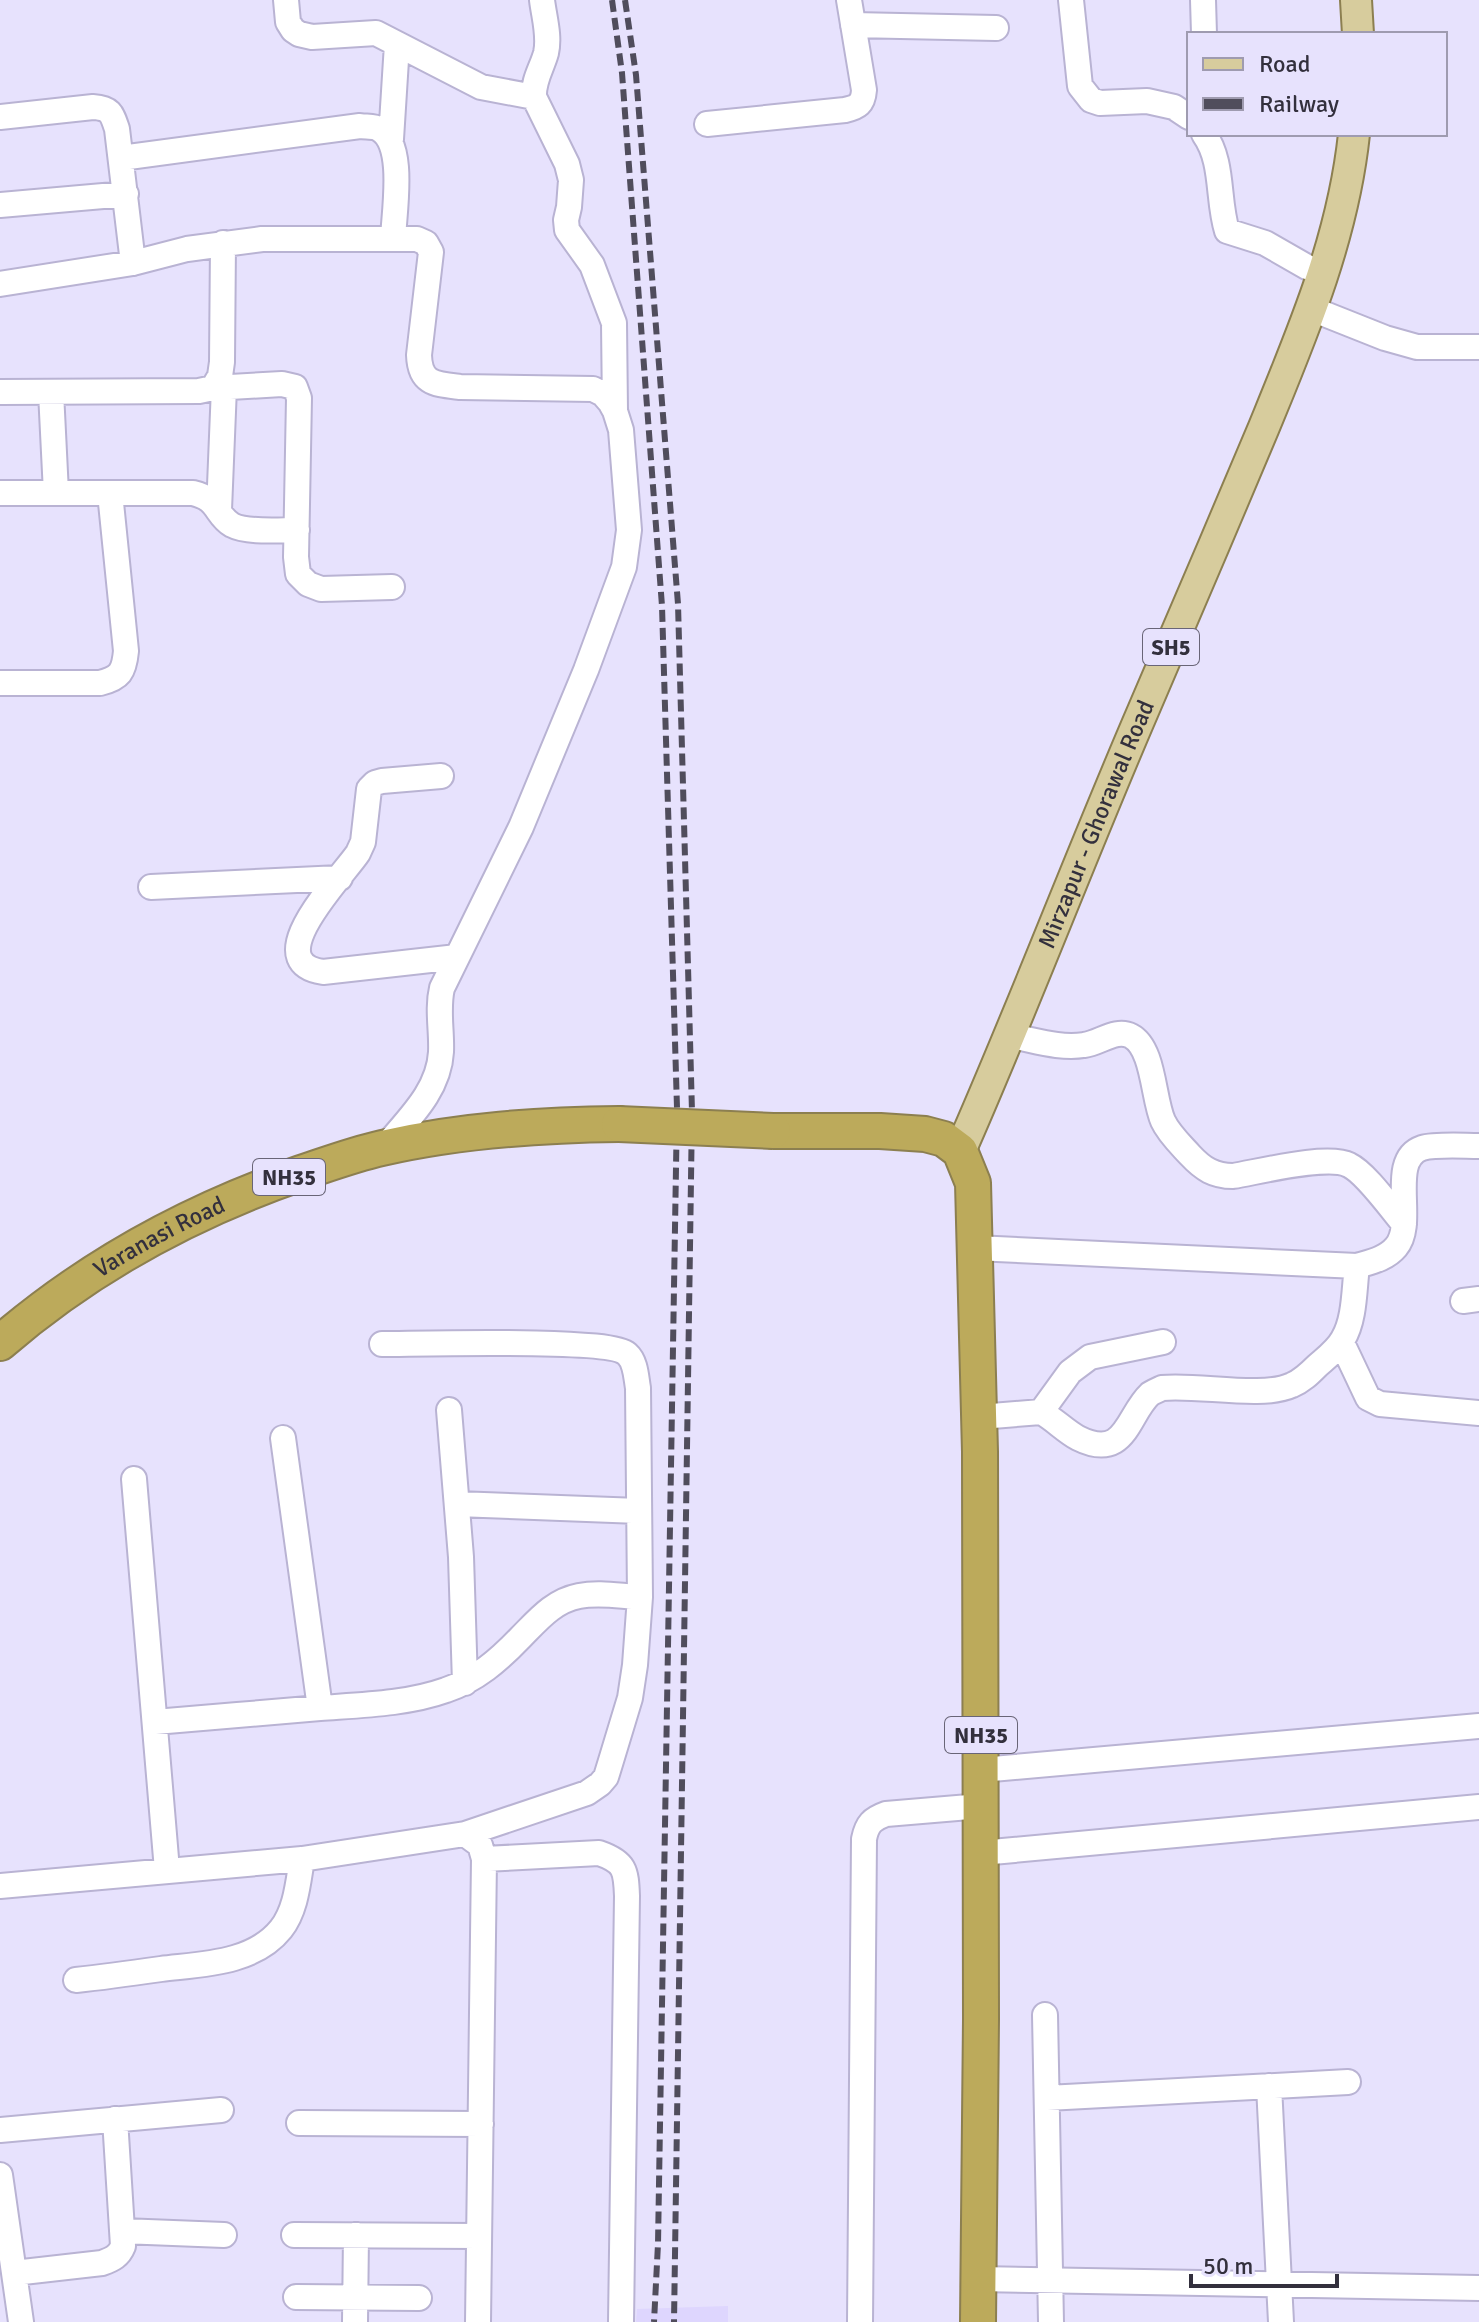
<svg xmlns="http://www.w3.org/2000/svg" width="1479" height="2322" font-family="Signika,sans-serif">
	<rect width="100%" height="100%" fill="#e7e2fd"/>
	<path fill="#ded6fe" d="M728 2306V2322H636L637 2309Z"/>
	<g fill="none" stroke-linecap="round" stroke-linejoin="round">
		<defs>
			<path id="minor" d="M286 0 288 22 293 30 299 34 312 37 376 33 481 87 534 97
				M542 0C544 17 550 36 546 53 542 68 533 80 534 97L567 164 571 180 569 207 566 220 567 230 592 265 614 323 615 411
				M1071 0 1080 86 1091 100 1100 103 1147 101 1174 107 1189 117
				M1203 0 1204 34
				M853 25 996 28
				M0 117 93 107C111 108 112 114 117 129L133 263
				M707 124 845 110C858 107 863 104 864 90L849 0
				M1204 134C1224 162 1217 199 1227 231L1265 243 1307 267 1324 273
				M391 139 397 44
				M121 158 360 126C366 127 374 126 379 129 406 144 394 211 393 239
				M0 205 126 194
				M0 284 133 263 187 249 262 239H417L426 243 431 252 419 355C420 384 435 384 460 387L593 389 603 394 610 402 615 411 621 430 629 530 624 567 586 670 521 827 442 988C437 1009 442 1031 441 1052 439 1091 408 1119 384 1148
				M1312 309 1385 338 1417 347H1479
				M213 388 282 384 295 387 299 398 296 557 298 574 308 584 321 589 392 587
				M0 392 199 391 213 388 220 376 222 362 223 243
				M51 392 56 493
				M0 493H193C219 499 215 515 232 525 247 533 279 530 297 530
				M219 510 224 387
				M0 683H100C120 678 124 672 126 651L110 493
				M441 776 382 781 375 783 369 789 363 842 358 853C343 876 256 962 323 972L457 957
				M151 887 340 878
				M1011 1036C1034 1040 1060 1049 1084 1045 1100 1043 1116 1028 1131 1036 1154 1048 1153 1099 1163 1121 1169 1134 1181 1145 1190 1155 1203 1169 1214 1176 1233 1176 1258 1172 1328 1154 1349 1165 1366 1173 1391 1209 1404 1224
				M975 1248 1357 1266C1370 1262 1386 1259 1396 1247 1417 1223 1387 1160 1422 1148 1436 1144 1463 1146 1479 1146
				M1463 1301 1479 1299
				M1342 1343 1368 1398 1380 1404 1479 1413
				M382 1344C417 1344 609 1338 627 1354 636 1362 636 1377 638 1388L640 1597 635 1665 630 1698 610 1764 606 1777 600 1784 587 1793 465 1834
				M449 1410 461 1557 465 1683
				M1041 1412 1070 1372 1090 1357 1163 1342
				M980 1417 1041 1412C1054 1419 1065 1431 1078 1438 1126 1462 1127 1415 1150 1394 1151 1393 1160 1389 1162 1388 1198 1384 1262 1399 1292 1385 1302 1381 1309 1374 1317 1366 1326 1358 1337 1350 1343 1339 1355 1319 1354 1289 1357 1266
				M283 1438 320 1708
				M134 1479 167 1870
				M457 1504 639 1511
				M155 1722C210 1717 265 1713 320 1708 361 1705 407 1704 446 1690 476 1680 499 1660 520 1638 538 1620 553 1601 579 1596 599 1592 619 1596 640 1597
				M981 1770 1479 1726
				M981 1853 1479 1807
				M484 1859 599 1853C625 1862 626 1870 627 1896L621 2322
				M0 1886 302 1859 465 1834 480 1845 484 1859 478 2322
				M76 1980C104 1977 133 1973 161 1969 201 1964 253 1964 281 1929 296 1910 298 1883 302 1859
				M1045 2015 1051 2322
				M1269 2086 1281 2322
				M1047 2098 1348 2082
				M299 2123 481 2124
				M0 2130 221 2110
				M0 2175 21 2322
				M122 2231 224 2235
				M294 2235 479 2236
				M14 2273 102 2263C113 2259 119 2256 123 2246L115 2119
				M978 2279 1479 2288
				M296 2297 419 2298
				M355 2322 356 2235
				M860 2322 864 1839C867 1824 872 1819 886 1814L981 1806"/>
			<g id="major">
				<path d="M1356 0 1358 34"/>
				<path id="s1" d="M960 1151C1024 1006 1080 857 1143 711 1184 616 1224 522 1264 427 1303 332 1343 238 1354 134"/>
			</g>
			<g id="highway">
				<path d="M773 1131H880L925 1134 944 1139 960 1151 973 1183 980 1452 981 2019 978 2322"/>
				<path id="s2" d="M0 1343C88 1267 191 1211 301 1173 328 1164 355 1154 382 1148 460 1130 540 1125 619 1124"/>
			</g>
		</defs>
		<use href="#minor" stroke="#b9b3d3" stroke-width="28"/>
		<use href="#major" stroke="#8c7f50" stroke-width="34"/>
		<use href="#highway" stroke="#8c7f50" stroke-width="38"/>
		<use href="#minor" stroke="#fff" stroke-width="24"/>
		<use href="#major" stroke="#d7cc9d" stroke-width="30"/>
		<use href="#highway" stroke="#bcaa5b" stroke-width="34"/>
		<path stroke="#504d5c" stroke-width="6" stroke-dasharray="12 6" stroke-linecap="butt" d="M612 0 622 73 662 606 677 1108 658 2244 654 2322
			M625 0 636 75 678 604 692 1112 674 2322"/>
		<defs>
			<path id="highway-bridge" d="M619 1124 773 1131"/>
		</defs>
		<use href="#highway-bridge" stroke="#8c7f50" stroke-width="38" stroke-linecap="butt"/>
		<use href="#highway-bridge" stroke="#bcaa5b" stroke-width="34"/>
	</g>
	<g text-anchor="middle" stroke-width="8" stroke-linejoin="round" paint-order="stroke">
		<g fill="#e7e2fd" stroke="#696577" stroke-width="2">
			<rect x="1143" y="629" width="56" height="36" rx="6"/>
			<rect x="253" y="1159" width="72" height="36" rx="6"/>
			<rect x="945" y="1717" width="72" height="36" rx="6"/>
		</g>
		<g font-size="22" font-weight="bold" fill="#33303d">
			<text x="1171" y="655">SH5</text>
			<text x="289" y="1185">NH35</text>
			<text x="981" y="1743">NH35</text>
		</g>
		<g font-size="24" fill="#33303d" stroke="#e7e2fd">
			<text dy="8" stroke="none"><textPath href="#s1" startOffset="354">Mirzapur - Ghorawal Road</textPath></text>
			<text dy="8" stroke="none"><textPath href="#s2" startOffset="192">Varanasi Road</textPath></text>
		</g>
	</g>
	<rect x="1187" y="32" width="260" height="104" fill="#e7e2fd" stroke="#9f9bb0" stroke-width="2"/>
	<rect x="1203" y="58" width="40" height="12" fill="#d7cc9d" stroke="#9f9bb0" stroke-width="2"/>
	<text x="1259" y="72" font-size="24" fill="#33303d">Road</text>
	<rect x="1203" y="98" width="40" height="12" fill="#504d5c" stroke="#9f9bb0" stroke-width="2"/>
	<text x="1259" y="112" font-size="24" fill="#33303d">Railway</text>
	<path d="M1191 2274v12h146v-12" fill="none" stroke="#33303d" stroke-width="4"/>
	<text x="1203" y="2274" font-size="24" fill="#33303d" stroke="#e7e2fd" stroke-width="6" paint-order="stroke">50 m</text>
</svg>
